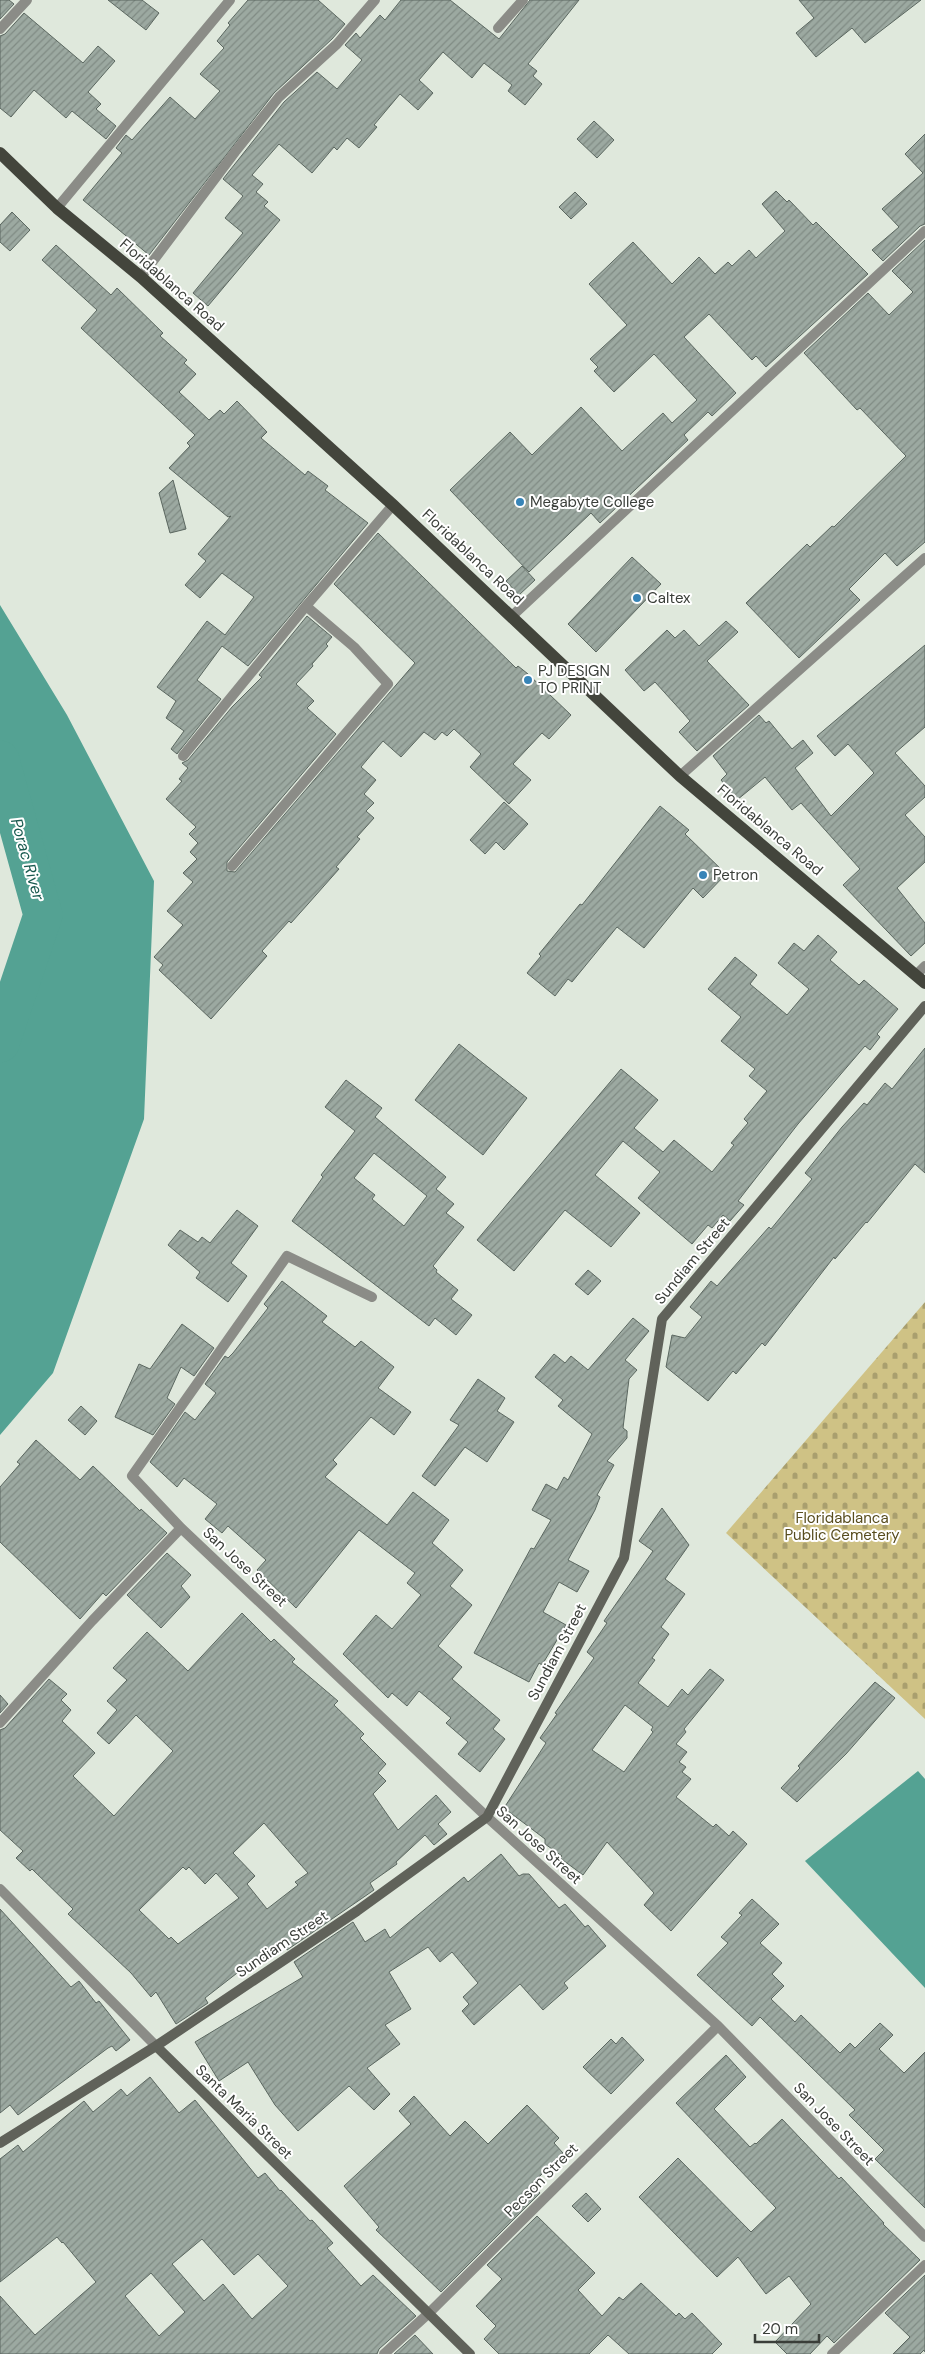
<svg xmlns="http://www.w3.org/2000/svg" width="925" height="2354" font-family="'DM Sans',sans-serif">
	<defs>
		<pattern id="cemetery-stones" width="16" height="16" patternUnits="userSpaceOnUse" patternTransform="scale(1.25)"><rect width="16" height="16" fill="#cfc285"/><path d="M2 7V4a2 2 0 0 1 4 0v3zM10 15v-3a2 2 0 0 1 4 0v3z" fill="#a99f6e"/></pattern>
		<pattern id="building-hatch" width="6" height="6" patternUnits="userSpaceOnUse" patternTransform="scale(1.25)"><rect width="6" height="6" fill="#9ca9a1"/><path d="M-1 1l2-2M0 6l6-6M5 7l2-2" fill="none" stroke="#808b84"/></pattern>
	</defs>
	<rect width="100%" height="100%" fill="#dfe8dc"/>
	<path fill="url(#cemetery-stones)" d="M925 1302V1719L726 1533Z"/>
	<path fill="#54a293" d="M0 605 67 715 154 881 144 1119 53 1373 0 1435V1043L35 946 33 851 0 776Z
		M918 1771 925 1779V1988L805 1861Z"/>
	<g fill="none" stroke-linecap="round" stroke-linejoin="round">
		<path stroke="#54a293" stroke-width="39" d="M0 760 43 915 0 1043"/>
	</g>
	<path fill="url(#building-hatch)" stroke="#5b6760" fill-rule="evenodd" d="M0 0H9L14 4 0 19Z
		M108 0H142L159 13 146 30Z
		M248 0H318L345 24 332 39 274 93 149 255 83 200 122 153 116 148 126 135 132 140 170 97 195 119 220 91 200 74 224 48 217 41 230 25 228 23Z
		M401 0H450L499 39 530 0H579L528 64 537 71 533 76 542 84 525 105 508 91 512 85 484 63 472 78 443 52 419 80 433 93 418 110 400 94 374 125 377 127 359 148 347 138 337 150 334 147 312 173 279 144 252 175 263 184 256 192 268 202 264 206 280 220 208 306 193 293 243 233 225 218 243 196 223 179 284 102 317 72 337 89 362 60 345 45 356 33 360 38 380 15 385 20Z
		M799 0H921L865 43 852 28 816 57 796 33 814 18Z
		M24 13 83 63 98 46 115 61 88 92 101 104 96 109 116 126 106 139 72 111 66 118 34 90 11 117 0 108V36L5 34Z
		M594 121 614 140 597 158 577 139Z
		M925 134V224L920 226 883 261 872 250 899 227 882 209 923 173 905 154Z
		M776 191 787 202 789 200 813 225 816 222 868 274 766 367 756 356 752 360 709 314 684 337 736 393 712 416 708 412 684 435 688 440 600 523 591 513 529 572 450 490 510 432 532 455 581 407 622 451 663 413 672 423 697 400 654 354 614 392 594 371 598 367 590 359 627 325 589 284 633 242 672 284 699 257 715 274 728 262 732 266 749 250 756 258 785 231 762 204Z
		M575 192 587 204 571 219 559 207Z
		M12 212 30 230 10 251 0 242V225Z
		M925 240V542L897 566 885 553 849 589 860 600 799 658 746 603 807 544 810 547 832 526 834 527 906 456 860 408 857 410 804 353 868 293 889 315 913 292 892 271Z
		M56 245 111 295 117 288 163 333 160 336 187 360 184 363 196 374 179 392 209 420 220 410 224 414 237 401 267 432 261 438 305 475 308 471 328 486 325 490 368 523 248 666 222 646 197 680 221 699 177 754 171 749 184 731 166 718 176 701 157 687 207 621 225 635 254 597 222 573 200 598 185 585 206 561 198 554 231 516 228 517 169 468 190 446 187 443 195 435 81 328 97 310 42 260Z
		M173 480 186 529 170 533 159 493Z
		M378 533 516 668 518 666 528 674 571 715 549 739 542 733 513 764 531 780 509 804 470 767 481 754 454 729 447 736 442 732 435 740 424 732 401 757 383 741 361 767 376 780 364 794 374 803 366 811 374 818 357 837 360 839 336 867 339 869 308 904 291 923 289 921 262 951 267 956 211 1019 159 970 163 965 154 957 183 925 167 911 193 882 183 873 197 859 190 852 198 843 189 834 196 827 166 799 182 781 179 779 188 768 182 763 188 760 232 707 262 677 259 675 307 616 332 637 326 644 328 646 312 664 313 666 296 684 314 701 307 708 336 734 227 862V871L235 872 415 663 334 584Z
		M632 557 661 584 596 652 568 624Z
		M522 566 535 580 519 595 506 581Z
		M726 621 738 632 707 661 749 705 697 751 679 732 690 721 684 714 655 682 644 691 625 670 667 630 675 638 684 630 699 646Z
		M925 645V727L895 753 925 786V797L905 815 925 837V862L897 888 925 923V943L911 956 843 885 860 869 801 803 792 810 765 777 737 800 721 780 727 774 713 756 759 715 766 723 769 721 792 749 803 740 813 753 795 768 831 816 874 773 848 744 835 756 817 736Z
		M504 802 528 824 504 850 496 842 485 854 470 840Z
		M660 806 689 830 685 834 726 874 703 898 693 888 644 948 617 927 572 982 568 979 555 996 527 973 541 956 539 954 580 904 582 905Z
		M818 935 837 952 830 960 859 985 864 980 898 1009 877 1034 880 1037 870 1050 865 1046 798 1124 738 1201 744 1205 730 1221 723 1215 712 1228 708 1225 692 1244 638 1198 660 1172 623 1141 595 1175 640 1213 611 1247 565 1210 514 1271 477 1240 621 1069 658 1100 634 1128 663 1152 674 1140 712 1172 734 1145 731 1143 748 1123 744 1119 767 1091 749 1076 755 1069 721 1041 741 1017 708 989 735 957 757 975 750 984 787 1015 809 989 778 963 794 943 804 951Z
		M459 1044 527 1098 483 1155 415 1100Z
		M925 1048V1173L915 1164 867 1223 866 1222 835 1259 834 1257 765 1346 762 1343 736 1374 733 1371 708 1401 666 1367 672 1335 685 1338 702 1317 690 1307 711 1281 717 1286 769 1227 771 1229 812 1179 805 1173 842 1127 864 1103 867 1105 885 1083 892 1089Z
		M346 1080 382 1108 375 1117 446 1177 436 1189 454 1204 446 1213 464 1227 433 1266 437 1270 436 1272 458 1290 451 1299 472 1315 456 1335 435 1318 429 1326 292 1221 323 1177 321 1175 355 1131 325 1107ZM374 1153 427 1196 404 1226 372 1199 375 1195 354 1178Z
		M237 1210 258 1226 231 1263 247 1276 228 1302 196 1278 200 1272 168 1245 180 1230 198 1242 202 1237 210 1243Z
		M588 1270 601 1281 588 1295 575 1284Z
		M282 1281 327 1316 322 1322 355 1347 361 1341 394 1367 378 1388 411 1412 394 1435 371 1417 333 1460 337 1464 325 1477 387 1525 413 1492 449 1520 432 1543 463 1570 450 1586 472 1605 438 1646 462 1667 452 1679 500 1720 493 1729 505 1739 480 1772 458 1754 468 1742 446 1723 451 1718 419 1691 407 1706 392 1693 388 1698 343 1654 376 1615 392 1629 421 1595 407 1583 415 1573 359 1530 296 1608 257 1570 266 1560 228 1526 222 1533 205 1519 217 1504 184 1478 177 1487 150 1462 185 1412 195 1420 216 1393 205 1384 225 1356 228 1358 233 1353 268 1308 264 1304Z
		M633 1318 649 1331 625 1360 637 1370 629 1379 623 1428 627 1431V1438L607 1461 614 1465 597 1495 600 1497 595 1510 568 1560 589 1571 577 1592 559 1582 543 1612 566 1625 542 1665 539 1663 529 1682 474 1653 531 1548 534 1549 551 1520 532 1510 546 1484 557 1490 564 1477 568 1480 592 1434 558 1406 563 1400 535 1377 554 1354 565 1363 571 1356 588 1370Z
		M182 1324 214 1348 194 1376 181 1367 167 1398 175 1404 153 1435 115 1417 139 1364 150 1369Z
		M478 1379 505 1398 497 1411 514 1422 487 1462 465 1447 435 1486 422 1476 459 1425 450 1420Z
		M81 1406 97 1421 85 1435 68 1420Z
		M36 1440 80 1480 93 1466 140 1511 141 1509 167 1533 106 1596 103 1593 80 1619 0 1542V1487L20 1464 17 1462Z
		M662 1508 689 1545 665 1579 685 1594 661 1627 669 1634 652 1658 655 1660 638 1683 668 1707 682 1689 688 1695 710 1669 724 1680 684 1729 686 1732 676 1744 687 1752 679 1762 686 1767 682 1772 691 1779 676 1797 713 1827 716 1824 729 1836 733 1831 747 1844 671 1931 644 1905 654 1893 607 1842 583 1875 560 1858 562 1856 545 1844V1839L504 1808 546 1743 540 1738 557 1714 555 1713 594 1658 587 1652 607 1623 604 1621 653 1551 639 1541ZM625 1705 653 1727 651 1730 653 1732 624 1772 592 1750Z
		M167 1553 191 1575 181 1586 190 1597 161 1628 127 1595Z
		M242 1613 271 1642 274 1639 295 1659 292 1662 338 1701 334 1705 364 1734 360 1738 386 1764 378 1773 386 1781 373 1794 398 1830 436 1795 451 1812 438 1824 447 1834 434 1845 425 1835 396 1862 397 1864 370 1883 374 1890 287 1950 283 1944 253 1966 250 1963 205 1998 208 2003 176 2024 156 1992 151 1997 131 1973 68 1914 73 1909 32 1869 30 1871 16 1858 23 1851 0 1830V1730L5 1728 49 1679 67 1694 61 1700 71 1710 62 1721 95 1753 73 1776 114 1816 173 1751 136 1715 109 1744 97 1733 117 1710 107 1701 127 1680 113 1668 147 1632 188 1671ZM264 1823 308 1873 295 1882 298 1885 267 1909 247 1884 255 1876 233 1853ZM183 1867 186 1870 189 1867 205 1884 216 1873 239 1898 178 1944 171 1937 169 1939 139 1910Z
		M875 1682 895 1698 846 1754 797 1802 781 1788 800 1768 798 1766Z
		M0 1695 8 1704 0 1713Z
		M501 1854 519 1876 523 1874H529L559 1908 565 1904 585 1927 588 1925 606 1946 564 1983 568 1988 543 2010 520 1984 474 2025 462 2011 469 2004 463 1997 478 1983 452 1952 440 1962 428 1947 389 1972 411 2009 385 2025 400 2044 367 2068 390 2094 374 2110 349 2086 298 2131 275 2105 248 2062 219 2081 195 2042 303 1977 294 1962 353 1922 365 1942 385 1929 390 1938 464 1877 468 1882Z
		M752 1899 779 1924 760 1943 782 1963 772 1974 784 1986 771 1999 795 2022 801 2015 840 2053 850 2043 855 2048 880 2023 893 2035 879 2049 904 2073 925 2052V2208L875 2159 884 2150 849 2115 855 2110 760 2017 752 2026 697 1975 728 1943 721 1937 742 1915 739 1913Z
		M0 1909 71 1987 79 1981 96 2003 99 2001 130 2040 116 2051 112 2046 108 2048 18 2115 10 2105 0 2113Z
		M622 2037 644 2060 611 2094 583 2067 611 2039 616 2044Z
		M726 2055 746 2077 714 2109 750 2147 755 2143 756 2144 782 2119 839 2179 841 2177 884 2223 883 2224 920 2260 834 2343 827 2336 810 2354H787L775 2342 811 2304 789 2276 766 2294 738 2257 717 2277 639 2197 678 2158 751 2232 776 2208 676 2103Z
		M150 2077 179 2113 195 2100 258 2178 265 2173 280 2191 281 2190 310 2221 312 2220 333 2243 327 2248 361 2286 373 2275 416 2316 379 2349 377 2354H0V2296L35 2335 96 2282 63 2242 62 2243 57 2237 0 2282V2159L18 2145 23 2152 84 2101 93 2112 121 2089 127 2096ZM202 2239 234 2275 258 2254 288 2286 252 2319 223 2284 204 2301 172 2264ZM151 2273 185 2312 159 2336 125 2296Z
		M414 2096 450 2136 465 2121 488 2144 527 2105 559 2138 554 2143 563 2153 532 2184 540 2193 441 2292 376 2230 379 2227 344 2186 411 2124 399 2111Z
		M586 2193 601 2209 588 2222 572 2206Z
		M537 2216 595 2273 578 2290 602 2316 619 2297 623 2300 641 2283 676 2316 679 2313 685 2319 692 2313 722 2344 712 2354H629L608 2335 589 2354H499L484 2339 496 2326 476 2306 502 2279 487 2265Z
		M925 2275V2352L924 2350 920 2354H893L910 2337 885 2313Z
		M415 2335 433 2354H394Z"/>
	<g fill="none" stroke-linecap="round" stroke-linejoin="round">
		<path stroke="#8b8c87" stroke-width="10" d="M498 28 523 0
			M0 29 27 0
			M57 208 230 0
			M141 277 235 152 279 97 337 44 375 0
			M512 616 925 231
			M183 756 306 606 393 505
			M680 776 925 558
			M232 866 388 684 354 647 306 606
			M916 975 925 966
			M372 1297 287 1256 132 1476 181 1528 487 1817 718 2026 925 2237
			M0 1723 92 1621 181 1528
			M0 1889 156 2046
			M384 2354 429 2313 718 2026
			M832 2354 925 2265"/>
		<path stroke="#60625a" stroke-width="10" d="M156 2046 470 2354
			M0 2143 156 2046 357 1911 487 1817 624 1558 662 1319 925 1006"/>
		<path stroke="#43453c" stroke-width="12" d="M0 153 57 208 141 277 393 505 680 776 925 983"/>
	</g>
	<g fill="#3784b7" stroke="#fff" stroke-width="2">
		<circle cx="520" cy="502" r="5"/>
		<circle cx="637" cy="598" r="5"/>
		<circle cx="528" cy="680" r="5"/>
		<circle cx="703" cy="875" r="5"/>
	</g>
	<g text-anchor="middle" stroke-width="4" stroke-linejoin="round" paint-order="stroke">
		<g font-size="15" fill="#3a3e39" stroke="#fff">
			<text transform="translate(172 285) rotate(41)" y="5">Floridablanca Road</text>
			<text transform="translate(473 557) rotate(43)" y="5">Floridablanca Road</text>
			<text transform="translate(770 830) rotate(40)" y="5">Floridablanca Road</text>
			<text transform="translate(692 1261) rotate(-50)" y="5">Sundiam Street</text>
			<text transform="translate(245 1567) rotate(43)" y="5">San Jose Street</text>
			<text transform="translate(557 1652) rotate(-62)" y="5">Sundiam Street</text>
			<text transform="translate(539 1845) rotate(42)" y="5">San Jose Street</text>
			<text transform="translate(282 1944) rotate(-34)" y="5">Sundiam Street</text>
			<text transform="translate(244 2112) rotate(44)" y="5">Santa Maria Street</text>
			<text transform="translate(834 2124) rotate(46)" y="5">San Jose Street</text>
			<text transform="translate(541 2180) rotate(-45)" y="5">Pecson Street</text>
		</g>
		<g font-size="15" fill="#3a3e39" stroke="#fff" text-anchor="start">
			<text x="530" y="507">Megabyte College</text>
			<text x="647" y="603">Caltex</text>
			<text x="538" y="676">PJ DESIGN<tspan x="538" dy="17">TO PRINT</tspan></text>
			<text x="713" y="880">Petron</text>
		</g>
		<g font-size="15" fill="#584d1f" stroke="#fff">
			<text x="842" y="1523">Floridablanca<tspan x="842" dy="17">Public Cemetery</tspan></text>
		</g>
		<g font-size="16" font-style="italic" fill="#195a4f" stroke="#fff">
			<text transform="translate(28 859) rotate(74)" y="6">Porac River</text>
		</g>
	</g>
	<path d="M755 2334v8h64v-8" fill="none" stroke="#3a3e39" stroke-width="2.5"/>
	<text x="762" y="2334" font-size="15" fill="#3a3e39" stroke="#ffffff" stroke-width="4" paint-order="stroke">20 m</text>
</svg>
